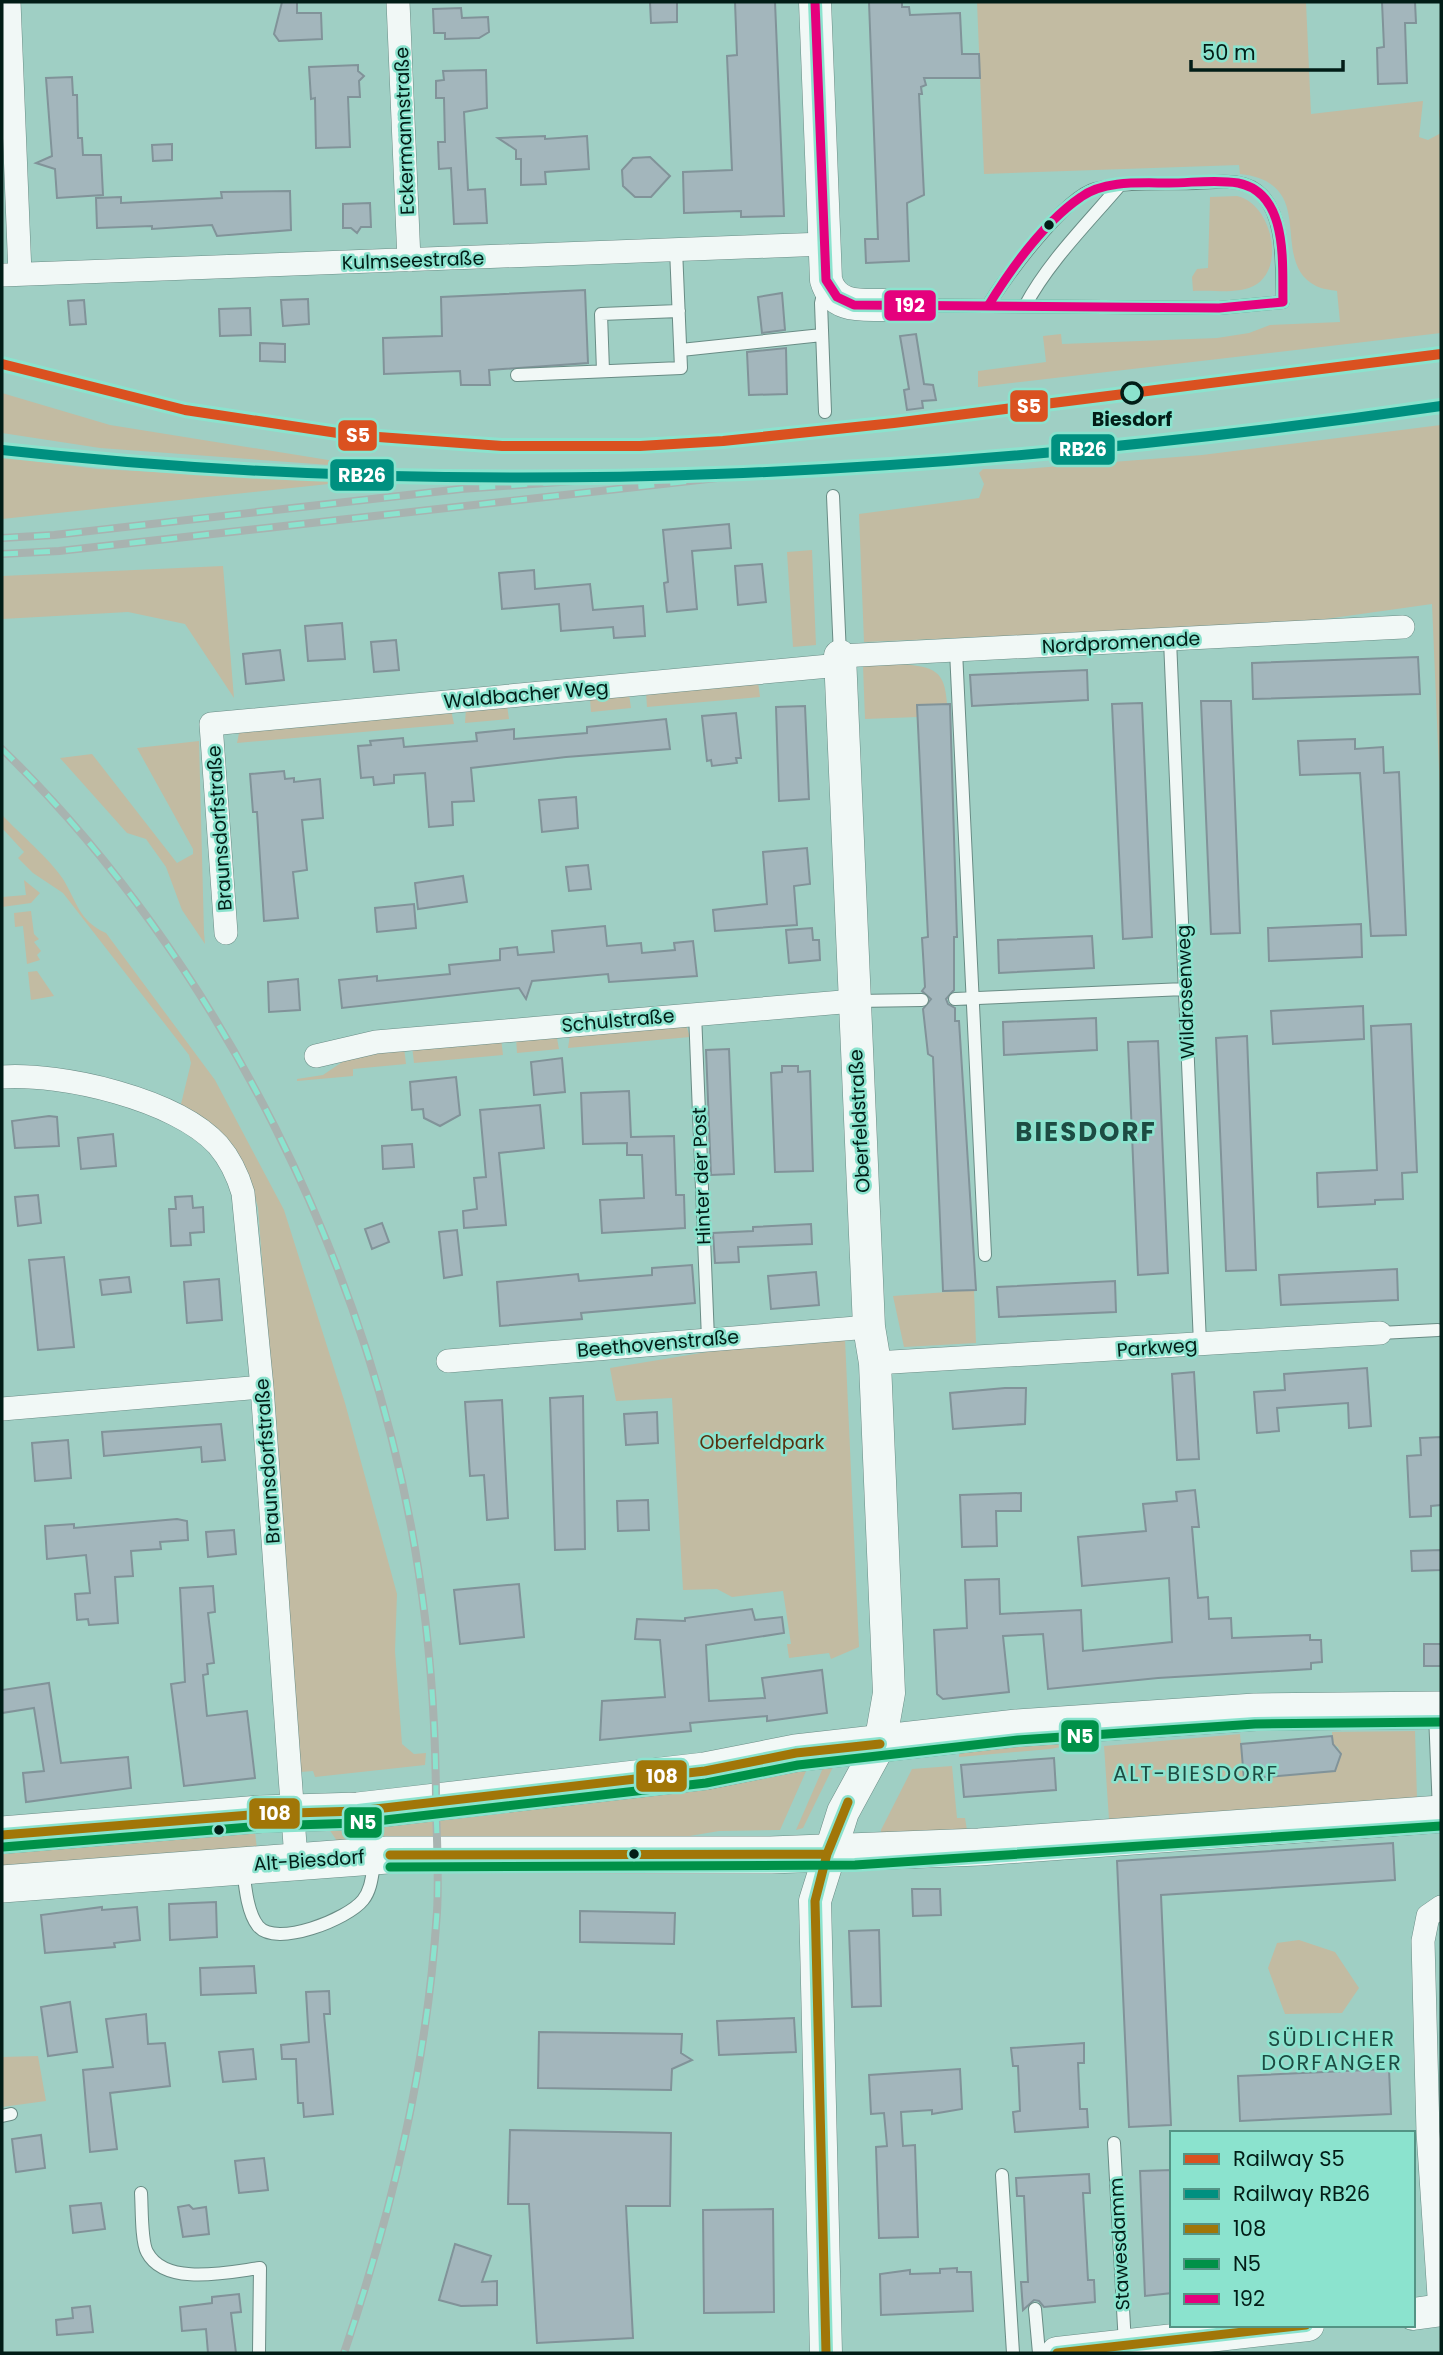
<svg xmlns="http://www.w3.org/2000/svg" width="1443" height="2355" font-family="Poppins,sans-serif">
	<rect width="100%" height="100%" fill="#9fcfc4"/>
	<path fill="#c2bba2" d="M977 2H1306L1311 114 1423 101 1419 137 1428 140 1441 133 1439 110H1441V333L978 387V371L1046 362 1043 336 1061 334 1062 344 1217 338 1249 333 1270 325 1340 322 1337 291C1331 290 1322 289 1316 286 1267 261 1321 183 1240 174L1239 165 984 174Z
		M1237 196C1270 203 1286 264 1257 284 1241 295 1211 290 1193 291L1192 277 1197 269 1208 268 1210 197Z
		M2 393 110 425 384 469 100 448 2 433Z
		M1441 425V816L1432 604 1290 624 864 642 859 514 979 498 984 484 979 473 983 469H1023L1202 455Z
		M2 457 98 469 347 482 2 519Z
		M812 550 816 645 793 647 787 552Z
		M223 566 234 698 185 624 128 612 2 619V576Z
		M902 664C934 667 945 670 947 704L918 717 865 719 863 666Z
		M758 682 760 697 647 707 646 692Z
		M629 694 631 708 591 712 590 698Z
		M507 705 509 719 465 723 466 708Z
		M451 710 454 724 237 743 239 733 248 728Z
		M199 741 204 933 205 944 182 910 166 867 146 839 127 833 60 758 92 754 177 863 193 854V849L137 748Z
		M2 815C20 834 49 858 63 879 77 902 79 921 106 933L215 1080 284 1210 345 1403 397 1594 395 1651 402 1744 414 1754 426 1753 425 1765 315 1777 313 1771 301 1772 258 1208 254 1193 180 1108 191 1063 189 1055 63 893 33 873 18 858 24 852 2 828Z
		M24 880 40 893 31 903 2 907V897L26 895Z
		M31 911 34 934 39 939 34 942 41 951 37 955 40 960 27 964 23 926 15 927 14 913Z
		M37 971 54 996 31 1000 28 972Z
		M686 1025 690 1037 568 1048 570 1035Z
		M556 1033 559 1049 517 1053 516 1037Z
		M501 1038 503 1055 414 1063 412 1046Z
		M404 1047 406 1064 353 1069V1076L297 1081V1079L323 1075 354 1054Z
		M974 1290 976 1343 904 1347 893 1296Z
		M845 1339 859 1647 831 1659 829 1653 789 1658 787 1644H791L783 1591 732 1597 717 1589 683 1590 672 1398 616 1401 610 1368 731 1348Z
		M1415 1731 1417 1799 1109 1819 1104 1746 1240 1734 1245 1779 1335 1771 1334 1764 1341 1756 1338 1747 1333 1745 1332 1732Z
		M1113 1737 1050 1749 959 1757V1752Z
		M952 1766 957 1818H965L967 1830 881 1839V1830L912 1769Z
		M833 1767 803 1828 796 1830 823 1768Z
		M807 1769 780 1830 719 1831 666 1840 339 1844 329 1829Z
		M254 1824 257 1849 2 1870V1846Z
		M1299 1940 1335 1952 1359 1988 1342 2013 1285 2014 1268 1968 1277 1943Z
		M38 2056 46 2101 2 2107V2057Z"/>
	<path fill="#a3b6bc" stroke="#819399" stroke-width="2" d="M282 2H297V13H321L322 39 279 41 274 34Z
		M650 2H677V22L651 23Z
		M735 2H775L784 216 741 217V211L684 213 683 172 732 170 727 56 737 55Z
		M869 2H902V7H909L910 15 960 13 962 54H979L980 78H924L926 85 921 87 922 94H919L924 195 907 203 909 261 866 263 865 239H878Z
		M1382 2H1415L1416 23H1405L1407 83 1378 84 1377 48 1384 47Z
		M461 8 462 18 488 17 489 32 479 38 445 39V33H434L433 9Z
		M358 65V71L364 76 359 81 360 97H348L350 147 316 148 315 98 311 99 309 67Z
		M486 70 487 108 464 112 468 190 485 189 487 223 454 224 451 168 439 169 438 142H445L444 98H436V81L444 80 443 71Z
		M72 77 73 95H77L78 138H82L83 155H101L103 195 57 198 55 169 36 163 52 156 46 78Z
		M545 136V139L587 136 589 169 545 172 546 184 521 185V159H516V150L498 138Z
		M172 144V160L153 161 152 145Z
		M650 157 670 176 651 197H635L623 186 622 170 633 158Z
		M290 191 291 230 217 236 212 225 152 229V226L97 228 96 198 121 197V203L222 198 221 192Z
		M370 203 371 227H361L357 233 351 228H343V204Z
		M585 290 588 363 489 370 490 385H461L460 371 384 374 383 338 442 336 441 297Z
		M782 293 785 330 762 333 758 297Z
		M308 299 309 324 283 326 281 300Z
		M84 300 86 324 70 325 68 301Z
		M250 308 251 335 220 336 219 309Z
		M916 334 924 384 933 385 936 400 922 401 923 408 907 410 904 390 909 389 900 336Z
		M260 343 285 344V362L260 361Z
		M786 348 787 394 749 395 747 352Z
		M729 524 731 548 692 551 697 609 667 612 664 583 668 582 663 530Z
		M762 564 766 602 738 605 735 566Z
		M534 570 535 589 590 584 593 610 643 606 645 636 614 638 613 627 561 631 559 604 502 609 499 573Z
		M342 623 345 659 308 661 305 626Z
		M396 640 399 670 374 672 371 642Z
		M280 650 284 680 246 684 243 654Z
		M1418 657 1420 694 1253 699 1252 663Z
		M1087 670 1088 700 972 706 970 675Z
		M1201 701H1231L1240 933 1211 934Z
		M1142 703 1152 937 1123 939 1112 704Z
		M950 704 957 937H954V990L946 999 948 1004 955 1008V1021H959L976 1290 943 1291 933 1057 928 1054 923 1009 931 999 922 991 925 987 922 938 928 937 917 705Z
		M805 706 809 799 779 801 776 707Z
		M736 713 741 758H736L737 763 712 766 711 760 707 761 702 716Z
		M666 719 670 749 566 757 471 768 474 801 452 802 453 825 429 827 425 773 394 775V783L374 785 373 777 361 778 358 746 371 745 370 741 403 738 404 747 477 741 476 733 514 729V739L587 733V727Z
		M1355 739V749L1383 747 1384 773 1399 772 1406 935 1371 936 1360 773 1300 775 1298 741Z
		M284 771 285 779 294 778V782L320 779 323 818 302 820 307 870 293 872 298 918 264 921 257 812H253L250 774Z
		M576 797 578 828 542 832 539 800Z
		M807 848 810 884 794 886 797 925 715 931 713 910 767 904 763 852Z
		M588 865 591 889 569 891 566 867Z
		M463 876 467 902 418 909 415 883Z
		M414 904 416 928 377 932 375 908Z
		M1361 924 1362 957 1269 961 1268 928Z
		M605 926 607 946 641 943 642 953 675 950 674 943 693 941 697 976 609 982 608 974 532 981 526 999 519 988 342 1008 339 980 377 976V981L450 974 449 965 500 960V949L517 947 518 955 554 952 552 931Z
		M812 928 813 940H819L820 960 789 963 786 930Z
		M1092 936 1094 968 999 973 998 940Z
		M298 979 300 1010 269 1012 268 982Z
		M1363 1006 1364 1039 1273 1044 1271 1011Z
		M1096 1018 1097 1050 1004 1055 1003 1022Z
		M1411 1024 1417 1172 1402 1173 1403 1199 1375 1200V1204L1318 1207 1317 1173 1377 1170 1371 1026Z
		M1247 1036 1256 1270 1226 1271 1216 1038Z
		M1158 1041 1168 1273 1138 1275 1128 1042Z
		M729 1049 734 1174 711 1175 706 1050Z
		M562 1058 565 1092 534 1095 531 1062Z
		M782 1066H798V1072L810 1071 813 1171 775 1172 771 1073 782 1072Z
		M456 1077 460 1115 440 1126 424 1118 423 1109 412 1110 410 1082Z
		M629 1091 631 1137 674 1136 676 1195H684L685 1228 602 1233 600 1200 644 1198 642 1155H627V1143L583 1144 581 1093Z
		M540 1105 544 1148 499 1153 506 1225 464 1228 463 1211 477 1209 474 1178 486 1177 480 1110Z
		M49 1116 57 1117 59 1146 15 1148 12 1121Z
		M113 1134 116 1166 81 1169 78 1138Z
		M412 1144 414 1167 383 1169 382 1146Z
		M38 1195 41 1223 18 1226 15 1197Z
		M192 1196 193 1208 203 1207 204 1232 190 1233 191 1245 171 1246 169 1209H176L175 1197Z
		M382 1223 389 1242 372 1249 365 1229Z
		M811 1224 812 1244 738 1247 739 1262 715 1263 713 1233 753 1231V1227Z
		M457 1230 462 1275 444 1278 439 1232Z
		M64 1257 74 1347 38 1350 29 1260Z
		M692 1265 695 1303 581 1313 582 1319 500 1326 497 1282 578 1274 579 1281 652 1275V1268Z
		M1397 1269 1398 1300 1281 1305 1279 1275Z
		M816 1272 819 1305 771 1309 768 1276Z
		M129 1277 131 1292 102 1295 100 1280Z
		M219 1279 222 1320 187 1323 184 1282Z
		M1115 1281 1116 1312 999 1317 997 1287Z
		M1367 1368 1371 1426 1349 1428 1348 1403 1277 1408 1279 1431 1257 1433 1254 1392 1285 1390 1284 1374Z
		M1194 1372 1199 1459 1177 1460 1172 1374Z
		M1005 1388H1026L1025 1424 953 1429 950 1393Z
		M583 1396 585 1549 555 1550 550 1398Z
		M502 1400 508 1518 487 1520 484 1475 470 1476 465 1402Z
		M657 1412 658 1443 626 1445 624 1414Z
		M221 1424 225 1460 202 1462 201 1447 104 1456 102 1432Z
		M1441 1437V1505L1431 1506V1516L1410 1517 1407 1456 1421 1455 1420 1438Z
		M68 1440 71 1478 35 1481 32 1443Z
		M1195 1490 1199 1527H1192L1198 1598 1208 1597 1209 1619 1231 1618 1232 1638 1310 1635V1640H1321L1322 1662 1311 1663V1669L1158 1678 1048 1689 1043 1634 1003 1636 1009 1692 943 1699 937 1694 934 1630 967 1628 965 1580 999 1579 1000 1614 1081 1610 1083 1651 1172 1642 1169 1578 1082 1586 1078 1537 1146 1531 1143 1504 1177 1501 1176 1492Z
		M1021 1493V1511H996L997 1546 962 1547 960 1495Z
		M648 1500 649 1530 618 1531 617 1501Z
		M177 1519 187 1521 188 1540 160 1542 161 1549 131 1551 133 1576 115 1577 118 1623 89 1625 88 1619 77 1620 75 1594 90 1593 86 1555 47 1559 45 1526 74 1524V1528Z
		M234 1530 236 1554 208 1557 206 1532Z
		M1441 1550V1570L1412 1571 1411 1551Z
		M519 1584 524 1637 460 1644 454 1590Z
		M213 1586 215 1612 208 1613 214 1663 207 1664 208 1674 203 1675 207 1716 247 1711 255 1778 184 1786 171 1684 185 1682 180 1588Z
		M752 1609 755 1620 782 1617 784 1633 706 1645 709 1701 765 1698 762 1678 822 1670 827 1713 767 1721V1716L690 1723 691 1731 600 1740 602 1701 665 1697 660 1640 635 1639 637 1619 685 1621V1618Z
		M1424 1644H1441V1666H1424Z
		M49 1683 61 1763 128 1757 131 1788 26 1802 23 1773 44 1771 34 1708 2 1713V1690Z
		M1332 1736 1333 1744 1341 1754 1335 1771 1244 1779 1241 1744Z
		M1054 1758 1056 1790 964 1797 961 1765Z
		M1393 1843 1395 1880 1161 1895 1171 2125 1129 2127 1117 1861Z
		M912 1889H940L941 1915 913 1916Z
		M216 1902 217 1937 170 1940 169 1904Z
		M102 1907V1910L137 1907 140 1940 114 1943 115 1947 45 1953 41 1915Z
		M580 1911 675 1913 674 1944 580 1942Z
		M879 1930 881 2006 852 2007 849 1931Z
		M254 1966 256 1993 201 1995 200 1968Z
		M329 1991 330 2014H324L333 2114 304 2117 303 2103H298L296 2059H282L281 2045 309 2042 306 1992Z
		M70 2002 77 2052 48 2056 41 2007Z
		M146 2014 148 2044 165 2043 170 2086 110 2093 117 2149 90 2152 83 2070 113 2067 106 2019Z
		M794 2018 796 2052 719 2055 717 2021Z
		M539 2032 682 2034 681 2053 692 2060 672 2069 671 2090 538 2088Z
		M1084 2043V2063H1078L1080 2109H1087L1088 2127 1015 2132 1013 2112 1020 2111 1018 2066H1013L1011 2048Z
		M253 2049 256 2079 223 2082 219 2052Z
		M960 2069 962 2109 932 2114V2110L901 2112 903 2146 915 2145 918 2237 879 2238 876 2147 887 2146 884 2113 871 2114 869 2075Z
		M1389 2069 1391 2114 1240 2121 1238 2076Z
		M510 2130 671 2133 670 2206H626L633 2338 537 2343 529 2204H508Z
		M41 2135 45 2168 16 2172 12 2139Z
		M264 2158 268 2190 239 2193 235 2161Z
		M1172 2170V2293L1145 2296 1140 2171Z
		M1089 2174 1090 2193H1083L1088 2280H1094L1095 2302 1044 2307 1039 2301 1034 2300 1023 2310 1021 2282H1028L1024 2196H1017L1016 2178Z
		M101 2203 105 2229 73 2233 70 2206Z
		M189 2205 193 2209 206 2207 209 2234 183 2237 178 2207Z
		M773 2209 774 2312 704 2313 703 2210Z
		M455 2244 491 2256 482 2282 497 2281V2305L461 2306 439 2300Z
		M957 2268V2272H971L973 2311 881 2315 880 2274 910 2270V2274L940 2273V2269Z
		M239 2294 241 2312 231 2313 236 2353H208L206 2329 182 2331 180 2307 212 2303V2297Z
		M90 2306 93 2332 57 2335 56 2320 73 2318 72 2308Z"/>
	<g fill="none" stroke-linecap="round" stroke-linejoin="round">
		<defs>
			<path id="lane" d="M825 286 821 303 825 412
				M884 305 1219 308 1283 302C1281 270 1286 220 1262 195 1245 177 1218 182 1196 183 1163 184 1127 181 1095 189 1065 197 1004 278 988 306
				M1025 306C1049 261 1087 224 1120 185
				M681 350 822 335
				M603 371 601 314 679 311
				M517 375 681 368 676 249
				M833 496 840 655
				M1170 640 1200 1344
				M956 651 985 1255
				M955 999 1185 989
				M856 1001 922 1000
				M695 1013 708 1339
				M1380 1333 1438 1330
				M1435 1714 1439 1811
				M243 1868C245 1885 247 1912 258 1926 276 1948 348 1919 363 1900 372 1889 372 1873 375 1859
				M2 2116 11 2114
				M1114 2143 1125 2345
				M1002 2175 1013 2353
				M141 2193C142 2206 141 2241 147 2252 165 2287 229 2272 260 2268L259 2353
				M1035 2309 1039 2353"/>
			<path id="street" d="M9 2 20 274
				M398 2 409 260
				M2 275 825 244
				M840 656 1403 627
				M226 933 211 724 840 665
				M316 1056 376 1042 854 1001
				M2 1077C62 1073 176 1099 218 1145 230 1159 238 1176 243 1193L262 1387 296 1859
				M448 1361 869 1327
				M875 1363 1380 1333
				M2 1409 262 1387
				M1440 2311 1428 2132 1423 1941 1428 1916 1441 1907"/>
			<path id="secondary" d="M815 2 826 280C834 308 860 305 883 305
				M1413 2314 1441 2310
				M826 2353 815 1901 843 1812 880 1744 889 1693 875 1363 869 1327 840 656
				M1057 2353 1308 2325"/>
			<path id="primary" d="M2 1835 261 1814 358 1811 705 1771 796 1753 1017 1728 1255 1712 1441 1710
				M2 1884 387 1855H771L979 1847 1441 1814"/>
		</defs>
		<use href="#lane" stroke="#698c85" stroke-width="14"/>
		<use href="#street" stroke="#698c85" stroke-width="24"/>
		<use href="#secondary" stroke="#698c85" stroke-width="33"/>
		<use href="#primary" stroke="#698c85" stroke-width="38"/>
		<use href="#lane" stroke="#f1f8f6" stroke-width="12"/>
		<use href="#street" stroke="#f1f8f6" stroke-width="23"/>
		<use href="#secondary" stroke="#f1f8f6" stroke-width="32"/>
		<use href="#primary" stroke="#f1f8f6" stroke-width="37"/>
		<defs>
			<path id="rail" d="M2 538 54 535 461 489 602 479
				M2 554 59 551 762 473
				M2 749C219 959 375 1275 419 1574 431 1652 436 1729 436 1808 437 1842 439 1878 437 1912 427 2065 393 2209 344 2353"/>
		</defs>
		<use href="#rail" stroke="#a8b3b0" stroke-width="8"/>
		<use href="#rail" stroke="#8be3ce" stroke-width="5" stroke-dasharray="16" stroke-linecap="butt"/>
		<defs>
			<path id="bus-1" d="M2 1835 261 1814 358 1811 705 1771 796 1753 880 1744
				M390 1855 827 1854
				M826 2353 815 1901 827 1854 848 1802
				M1057 2353 1306 2325"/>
			<path id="bus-2" d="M3 1847 262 1826 359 1823 706 1783 798 1765 1018 1740 1255 1724 1441 1722
				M390 1867 855 1865 1441 1826"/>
			<path id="bus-3" d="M815 2 826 280 837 297 854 305 1219 308 1283 302
				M988 306C1012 267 1043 223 1081 197 1104 180 1141 183 1169 183 1191 183 1216 179 1238 183 1289 193 1282 264 1283 302"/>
		</defs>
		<use href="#bus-1" stroke="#8be3ce" stroke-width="14"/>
		<use href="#bus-2" stroke="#8be3ce" stroke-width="14"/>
		<use href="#bus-3" stroke="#8be3ce" stroke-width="14"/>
		<use href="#bus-1" stroke="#a17608" stroke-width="9"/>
		<use href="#bus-2" stroke="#009148" stroke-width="9"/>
		<use href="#bus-3" stroke="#e5007d" stroke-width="9"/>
		<defs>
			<path id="rail-1" d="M2 364 185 410 351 435 502 446H640L723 441 894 423 1441 354"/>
			<path id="rail-2" d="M2 450C481 503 965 475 1441 406"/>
		</defs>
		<use href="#rail-1" stroke="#8be3ce" stroke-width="16"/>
		<use href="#rail-2" stroke="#8be3ce" stroke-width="16"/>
		<use href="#rail-1" stroke="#da5120" stroke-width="10"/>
		<use href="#rail-2" stroke="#009080" stroke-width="10"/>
	</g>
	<g fill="#021d17" stroke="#8be3ce" stroke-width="2.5">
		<circle cx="1049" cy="225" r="6"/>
		<circle cx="219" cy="1830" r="6"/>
		<circle cx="634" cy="1854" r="6"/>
	</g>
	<circle fill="#8be3ce" stroke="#021d17" stroke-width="3.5" cx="1132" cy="393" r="10"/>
	<g text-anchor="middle" stroke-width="5" stroke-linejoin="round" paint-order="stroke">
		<g font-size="19" fill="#021d17" stroke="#8be3ce">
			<text transform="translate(404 131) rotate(-92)" y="7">Eckermannstraße</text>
			<text transform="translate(413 260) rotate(-2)" y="7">Kulmseestraße</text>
			<text transform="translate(1121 642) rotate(-3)" y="7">Nordpromenade</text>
			<text transform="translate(526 694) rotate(-5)" y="7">Waldbacher Weg</text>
			<text transform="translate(219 828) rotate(-94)" y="7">Braunsdorfstraße</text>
			<text transform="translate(1185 992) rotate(-92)" y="7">Wildrosenweg</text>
			<text transform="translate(618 1020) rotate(-5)" y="7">Schulstraße</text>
			<text transform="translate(859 1121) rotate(-93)" y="7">Oberfeldstraße</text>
			<text transform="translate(701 1176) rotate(-92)" y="7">Hinter der Post</text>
			<text transform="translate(658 1343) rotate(-5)" y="7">Beethovenstraße</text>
			<text transform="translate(1157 1347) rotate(-4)" y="7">Parkweg</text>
			<text transform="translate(267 1461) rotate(-94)" y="7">Braunsdorfstraße</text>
			<text transform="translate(309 1860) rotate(-4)" y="7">Alt-Biesdorf</text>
			<text transform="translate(1119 2244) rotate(-93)" y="7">Stawesdamm</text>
		</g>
		<g font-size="19" font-weight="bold" fill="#021d17" stroke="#8be3ce">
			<text x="1132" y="426">Biesdorf</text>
		</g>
		<g font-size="19" fill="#583211" stroke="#8be3ce">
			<text x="762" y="1449">Oberfeldpark</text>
		</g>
		<g font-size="21" letter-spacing="2" fill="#1d4c43" stroke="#8be3ce">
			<text x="1196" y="1781">ALT-BIESDORF</text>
			<text x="1332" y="2046">SÜDLICHER<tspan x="1332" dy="24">DORFANGER</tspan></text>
		</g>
		<g font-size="26" font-weight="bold" letter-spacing="2" fill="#1d4c43" stroke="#8be3ce">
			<text x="1086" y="1141">BIESDORF</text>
		</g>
	</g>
	<g stroke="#8be3ce" stroke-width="2.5">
		<rect x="883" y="289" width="54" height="33" rx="7" fill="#e5007d"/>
		<rect x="1009" y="389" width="40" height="34" rx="7" fill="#da5120"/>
		<rect x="337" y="419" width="41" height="33" rx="7" fill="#da5120"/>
		<rect x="1050" y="433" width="66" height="33" rx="7" fill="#009080"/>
		<rect x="329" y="458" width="66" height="34" rx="7" fill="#009080"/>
		<rect x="1060" y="1719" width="40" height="34" rx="7" fill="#009148"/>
		<rect x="635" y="1759" width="53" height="34" rx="7" fill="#a17608"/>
		<rect x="248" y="1797" width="53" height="33" rx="7" fill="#a17608"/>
		<rect x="343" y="1806" width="40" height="33" rx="7" fill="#009148"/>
	</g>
	<g font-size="19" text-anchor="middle" font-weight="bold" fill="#fff">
		<text x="910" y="312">192</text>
		<text x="1029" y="413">S5</text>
		<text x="358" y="442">S5</text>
		<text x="1083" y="456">RB26</text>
		<text x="362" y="482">RB26</text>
		<text x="1080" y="1743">N5</text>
		<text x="662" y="1783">108</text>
		<text x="275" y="1820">108</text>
		<text x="363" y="1829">N5</text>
	</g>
	<rect width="1443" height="2355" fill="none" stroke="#021d17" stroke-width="7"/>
	<rect x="1170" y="2131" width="245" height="196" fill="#8be3ce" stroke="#549485" stroke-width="2"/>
	<rect x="1184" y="2154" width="35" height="10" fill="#da5120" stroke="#549485" stroke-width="2"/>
	<text x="1233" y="2166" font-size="21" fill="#021d17">Railway S5</text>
	<rect x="1184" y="2189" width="35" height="10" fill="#009080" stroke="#549485" stroke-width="2"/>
	<text x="1233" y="2201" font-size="21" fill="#021d17">Railway RB26</text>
	<rect x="1184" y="2224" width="35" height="10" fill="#a17608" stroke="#549485" stroke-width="2"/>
	<text x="1233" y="2236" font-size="21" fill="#021d17">108</text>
	<rect x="1184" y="2259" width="35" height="10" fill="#009148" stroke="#549485" stroke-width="2"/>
	<text x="1233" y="2271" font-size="21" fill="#021d17">N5</text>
	<rect x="1184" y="2294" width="35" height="10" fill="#e5007d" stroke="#549485" stroke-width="2"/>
	<text x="1233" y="2306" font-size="21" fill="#021d17">192</text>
	<path d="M1191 60v10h152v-10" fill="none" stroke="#021d17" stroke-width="3.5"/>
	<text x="1202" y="60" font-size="21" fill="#021d17" stroke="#8be3ce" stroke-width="5" paint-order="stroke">50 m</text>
</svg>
